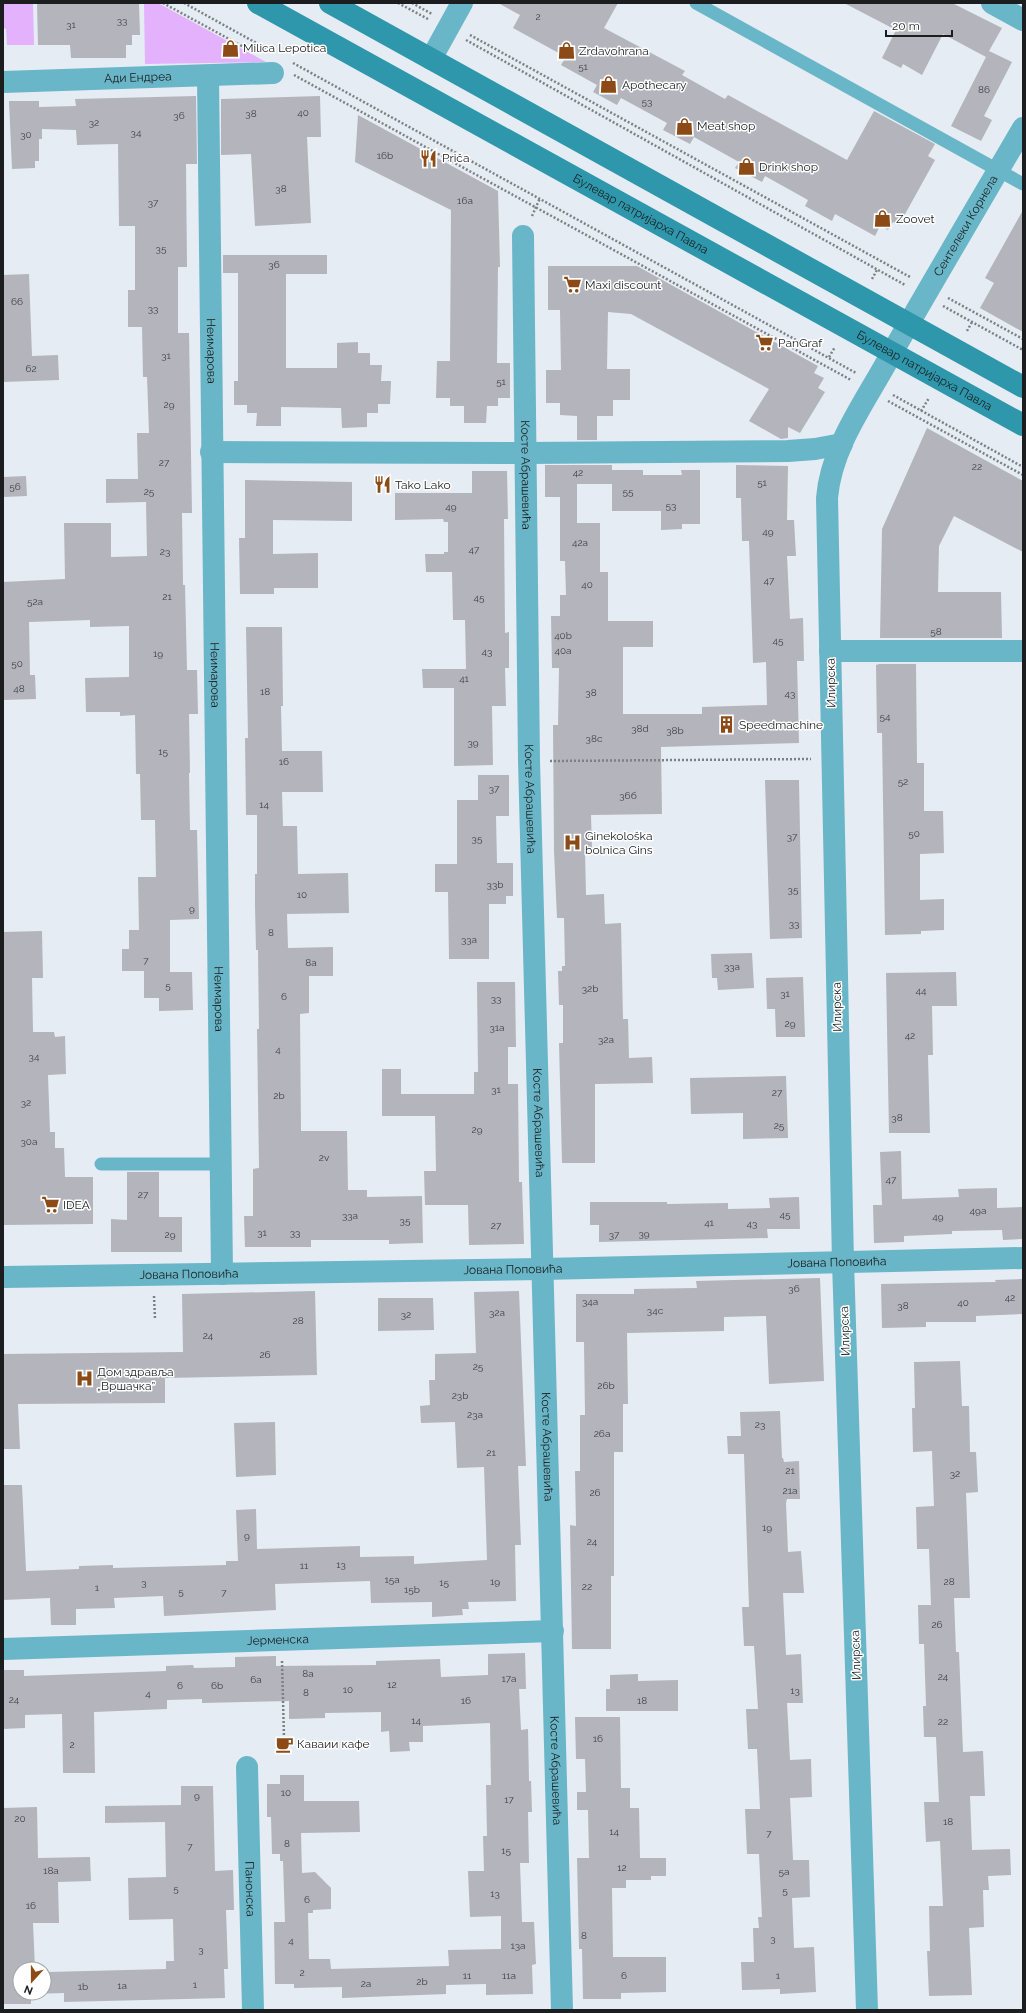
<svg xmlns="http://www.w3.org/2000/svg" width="1026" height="2013" font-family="Raleway,sans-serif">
	<rect width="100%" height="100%" fill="#e6ecf3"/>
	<path fill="#e4b2fd" d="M3 3H33L34 45H7L6 29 3 28Z
		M144 3H158L266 62 145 64Z"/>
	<path fill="#b3b4bc" d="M37 3 139 4 140 35H132V45H126V58H71L70 45H38Z
		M498 3H618L604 28 685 71 682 75 725 99 728 95 847 160 874 111 935 144 928 156 935 160 899 225 893 222 888 230 880 226 875 236 835 214 832 221 805 206 808 200 765 176 762 182 735 168 739 162 694 137 690 144 663 130 667 123 621 98 617 105 593 92 597 85 561 65 566 57 513 28 520 15Z
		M844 3H952L1002 28 989 51 1012 62 984 116 992 120 981 141 951 126 987 55 986 57 943 34 922 75 903 64 901 68 882 58 896 30Z
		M196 96 197 164H186L187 267H178V333H189L192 513H182L183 585H185L187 670H197L198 714H189L190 773H189L190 830H197L199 919 170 920V972H192L193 1010 159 1011V998H144V971H122V949H129V930H139L138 877H156L155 820H141L140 774H136L135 715 120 716V712H86L85 678 129 677V626L90 627V620L29 622 30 675H35L36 699 3 700V582L65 579 64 523H111V557L147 556 146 502 106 503V479H138L137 433H149L147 377H143L142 327H128V290H135V226H119L118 144 77 145 76 130 42 129V139H39V161H35V168L12 169 9 101H39V107L76 106 75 99Z
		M320 96 321 137H307L311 223 255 226 251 154 221 155V99Z
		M358 115 498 191 500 267H498L497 363H510V398H498V406H487L486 423H464V406H450V398H436L437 361H450L451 210 355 162Z
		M1023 210V332L980 308 994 283 985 278Z
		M223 255H327V274H286V368H337V343L358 342V353H370V365H382L381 381H391L390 404H378V413H367V427L342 428 341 408 281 407V426H256L257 413H247V405H234V381H238V273H223Z
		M548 266H637L818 366 814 373 824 378 818 388 825 392 800 433 788 427V438L781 439 749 421 769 389 631 314 608 312 607 369H630V400H613V416H597V440H577V416L560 415V403H546V370H561L560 310H548Z
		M29 274 32 356 58 355 59 380 3 382V275Z
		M927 428 1023 481V552L954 516 939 546 938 592H1001L1002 638H880L882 529Z
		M545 465H612V470H643V475H682L681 470H700V524H682V529L661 530V511H612V484H577V523H600V572H608V621H653V647H623V714H702V707L767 705 766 662 753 663 749 541H742L741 498H736V465L788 466 787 520H794L796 556H787L790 619 803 618 804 661H797L799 743 661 747 662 814 591 815 592 850H585L586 895 604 894 605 924 621 923 623 1019H628L629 1058 652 1057 653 1083 595 1084V1163H562L559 1043H563V1005H559L558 971H562V966H565L564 918H557L554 851 553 725H558L559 668H552L551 616H560V595H566L565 561H560V497H545Z
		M472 471H507L508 519H504L505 633 509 632V668H505L506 706H492L493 765 454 766V688H423L422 669H466L465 620H453L452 572H426L425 554H444V552H448V522H444L443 519 395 520V493H472Z
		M26 476 27 496 3 497V477Z
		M245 480 352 482V521L273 520V554L318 553V588H274V594H240L239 538H245Z
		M246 627H282L283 706H281L282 751H322L323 792H282L283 826H297L298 874 348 873 349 913 287 914 288 948 333 947V976H309V1013L300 1014 301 1131H347L348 1190H367V1197L422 1196 423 1243 389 1244V1240H311V1247H245L244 1216H253V1169L259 1168 257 1029H259L258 950H256L255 906V874H257V815H246L245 738H248Z
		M879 664H916L917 763H924V811H943L944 853 920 854V900L944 899V930L921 931V934L885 935 882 733H877L876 665Z
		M478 775H509V816H496L497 863H513V896H506V904H489V959H449L448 892H435V864H457V800H478Z
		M765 780H799L802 938 770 939Z
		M42 931 43 978H32L33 1032H54L55 1037 65 1036 66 1074 48 1075 50 1132H55V1148H64L65 1177H93V1224L3 1225V932Z
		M752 953 754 988 718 990 717 978H712L711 954Z
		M956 972 957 1006H932L933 1055H928L930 1133H889L886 973Z
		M803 977 805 1037H776L775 1009H767L766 978Z
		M477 982H515L516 1047H508V1084H518L519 1182H522L524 1244 469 1245 468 1205H425L424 1171H436L435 1116H382V1069H401V1094H474V1072H478Z
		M786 1076 788 1138 743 1139V1113L691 1114 690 1078Z
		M901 1151 902 1199 959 1197 958 1189 997 1188V1208L1023 1207V1239L1003 1240 1002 1230 952 1231V1234L904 1236V1242L874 1243 873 1205H882L880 1152Z
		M127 1172H159V1217H182V1252H111V1219L127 1220Z
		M799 1197 800 1229H767L768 1238 599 1242V1225H590V1202H667V1204L728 1203V1209L770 1208 769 1198Z
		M820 1278 824 1381 769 1384 766 1316 724 1317V1331L627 1333 628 1404H623V1452H614V1576H611V1649H572L570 1525 576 1526 575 1471H580V1415H585L584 1342H576V1294H634V1289L697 1288 696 1281Z
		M1023 1279V1314L976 1316V1322H926V1327L882 1328 881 1284 996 1282 995 1280Z
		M315 1291 317 1375 165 1378V1403L18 1404 20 1449H3V1354L183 1352 182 1294Z
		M519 1291 526 1466H518L521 1545H515L516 1601 468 1602 469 1609H462L463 1615 432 1617V1602L371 1603 370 1581 275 1584 276 1610 164 1616 163 1596 114 1598 115 1608 76 1609V1625H51L50 1598 3 1600V1485H22L26 1571 79 1569V1566L113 1565V1568L226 1565V1561H238L236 1510 256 1509 257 1549 360 1546V1557L414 1556V1564L487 1560 484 1467 457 1468 455 1422 421 1423 420 1406 430 1405 429 1380H435V1354L476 1353 474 1292Z
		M378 1298H433L434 1330 378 1331Z
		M960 1361 962 1406H969L970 1452H976L978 1492 966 1493 970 1598H954L956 1652H959L963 1752 983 1751 985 1796H970L972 1850 1010 1849 1011 1875 988 1876 989 1890H983L984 1927 969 1928 972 1995 929 1996 927 1951H930L929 1906H943L940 1841 926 1842 924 1802H939L936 1737H924L923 1706H926L924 1644H919L918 1605H931L929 1549H917L916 1507 934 1506 932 1451 913 1452 912 1408H915L914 1362Z
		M780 1411 782 1458H783L784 1462 799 1461 800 1499H787L786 1503 788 1552 801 1551 804 1593H783L786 1655 801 1654 803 1703H787L790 1760 811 1759 812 1797 790 1798 793 1860H809L810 1897 792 1898 794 1948 814 1947 816 1992 780 1994V1989L742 1990 741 1962H754L753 1928H759L758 1917H762L759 1854H747L745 1809H760L757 1749H748L746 1709H758L754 1646H744L742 1607H749L744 1454H728L727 1436H741L740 1412Z
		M275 1422 276 1475 236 1477 234 1423Z
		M525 1653 526 1689H519L521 1730 528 1729 529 1781H531L532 1812H528L529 1863H520L522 1922H534L536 1964 532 1965 533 1994 486 1995V1984L446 1985V1994L342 1998V1987L294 1988V1984H275L274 1922H285L283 1861H280V1854H272L271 1817H267V1784H280V1775H304V1801H359L360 1832 301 1833 302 1873 315 1872 331 1888V1909L313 1910V1913H308L309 1959H330L331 1969 449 1966 448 1950 501 1949V1916L470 1917 468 1871H484L483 1836H487L486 1785H491L490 1723 423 1726V1742H409L410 1751 390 1752 389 1731 381 1732V1712L325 1713V1718L289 1719V1701L202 1703V1699L167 1700V1709L94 1712 95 1773H63L62 1714 25 1715V1728L3 1729V1670H24V1676L166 1671V1666L193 1665 194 1668 235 1667V1657L276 1656V1666L376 1665V1661L440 1659 441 1677 488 1675V1654Z
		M638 1674V1681L678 1680V1711H606V1689H610V1675Z
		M575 1717H620L621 1788H630V1808H639L640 1858H666V1876H651V1880H626V1888H612L613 1957H666V1992L621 1993V1999H583L582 1949H579L577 1858H589L588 1810H577V1792H586L585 1759H576Z
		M181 1786H213L215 1871 233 1870 234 1910H226L228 1969H224L225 1998 64 2002V1993L31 1994V2004H3V1808L37 1807 38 1858 90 1857 91 1881 58 1882 59 1923H33L35 1969H20V1993H44V1969H48V1972L166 1969V1961H174L173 1919 129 1920 128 1878 166 1877 165 1822 105 1823V1806L181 1805Z"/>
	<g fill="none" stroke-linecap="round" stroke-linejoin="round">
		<path stroke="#7c8085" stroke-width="2.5" stroke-dasharray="2 2" stroke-linecap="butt" d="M163 3 251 51
			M184 3 269 50
			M398 3 428 19
			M412 3 432 14
			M470 35 910 277
			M466 40 905 285
			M293 63 856 373
			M294 75 851 380
			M532 216 540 198
			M872 279 877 270
			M948 298 1023 339
			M943 306 1023 350
			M967 331 972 322
			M829 357 835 347
			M893 395 1023 467
			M888 401 1023 475
			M921 411 929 398
			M550 761 811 759
			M154 1296 155 1319
			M282 1661 284 1738"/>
		<path stroke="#69b6c8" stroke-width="13" d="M696 3 1023 184
			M101 1164H222"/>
		<g stroke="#69b6c8" stroke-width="22">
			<path d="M992 3 1023 20"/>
			<path d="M431 59 462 3"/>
			<path id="s1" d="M208 76 222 1274"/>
			<path id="s2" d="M3 82 273 73"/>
			<path id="s3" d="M523 236 529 761 562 2010"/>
			<path d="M211 452 525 453 788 451 815 449 842 444"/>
			<path d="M830 651H1023"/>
			<path id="s4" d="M3 1277 543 1269 1023 1258"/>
			<path id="s5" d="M3 1649 553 1631"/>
			<path id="s6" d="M247 1767 253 2010"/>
			<path id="s7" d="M867 2010 843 1262 827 498C831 447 865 402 889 358 933 281 978 205 1023 128"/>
		</g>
		<g stroke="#2e97ac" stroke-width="22">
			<path id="s8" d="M258 3 1023 425"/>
			<path d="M330 3 1023 387"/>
		</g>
	</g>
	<defs>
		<symbol id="shop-bare" viewBox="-9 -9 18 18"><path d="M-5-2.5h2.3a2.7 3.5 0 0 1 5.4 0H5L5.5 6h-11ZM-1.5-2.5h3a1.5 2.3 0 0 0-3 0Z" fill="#8c4b16" stroke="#fff" stroke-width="2.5" paint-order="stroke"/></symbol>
		<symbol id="restaurant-bare" viewBox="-9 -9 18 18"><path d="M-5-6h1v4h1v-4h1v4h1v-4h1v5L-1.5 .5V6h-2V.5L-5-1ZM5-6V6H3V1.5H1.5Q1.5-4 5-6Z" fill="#8c4b16" stroke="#fff" stroke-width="2.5" paint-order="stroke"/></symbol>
		<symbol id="supermarket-bare" viewBox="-9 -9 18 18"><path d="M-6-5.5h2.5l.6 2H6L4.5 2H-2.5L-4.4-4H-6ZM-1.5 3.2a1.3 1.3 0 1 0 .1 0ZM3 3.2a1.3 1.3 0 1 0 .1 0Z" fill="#8c4b16" stroke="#fff" stroke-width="2.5" paint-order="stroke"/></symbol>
		<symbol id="building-bare" viewBox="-9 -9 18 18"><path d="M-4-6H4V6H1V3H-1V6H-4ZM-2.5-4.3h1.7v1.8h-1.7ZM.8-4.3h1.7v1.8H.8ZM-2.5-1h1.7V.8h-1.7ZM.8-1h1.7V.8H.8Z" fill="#8c4b16" stroke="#fff" stroke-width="2.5" paint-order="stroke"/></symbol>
		<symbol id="hospital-bare" viewBox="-9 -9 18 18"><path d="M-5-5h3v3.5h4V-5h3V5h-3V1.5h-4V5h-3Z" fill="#8c4b16" stroke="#fff" stroke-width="2.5" paint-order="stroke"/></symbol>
		<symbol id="cafe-bare" viewBox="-9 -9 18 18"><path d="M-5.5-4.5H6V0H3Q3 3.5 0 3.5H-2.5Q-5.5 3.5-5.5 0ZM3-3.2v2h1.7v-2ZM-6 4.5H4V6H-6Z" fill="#8c4b16" stroke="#fff" stroke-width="2.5" paint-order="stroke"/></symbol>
	</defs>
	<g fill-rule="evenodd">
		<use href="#shop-bare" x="218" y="36" width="25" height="25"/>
		<use href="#shop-bare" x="554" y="38" width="25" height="25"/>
		<use href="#shop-bare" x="596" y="72" width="25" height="25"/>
		<use href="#shop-bare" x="672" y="114" width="25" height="25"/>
		<use href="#restaurant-bare" x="416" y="146" width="25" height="25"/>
		<use href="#shop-bare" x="734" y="154" width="25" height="25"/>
		<use href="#shop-bare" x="870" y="206" width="25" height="25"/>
		<use href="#supermarket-bare" x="560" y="272" width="25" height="25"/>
		<use href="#supermarket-bare" x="752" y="330" width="25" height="25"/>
		<use href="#restaurant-bare" x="370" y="472" width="25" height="25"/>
		<use href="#building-bare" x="714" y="712" width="25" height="25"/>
		<use href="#hospital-bare" x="560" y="830" width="25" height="25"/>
		<use href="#supermarket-bare" x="38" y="1192" width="25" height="25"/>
		<use href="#hospital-bare" x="72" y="1366" width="25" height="25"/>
		<use href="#cafe-bare" x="272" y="1732" width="25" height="25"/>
	</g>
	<g text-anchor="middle" stroke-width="3" stroke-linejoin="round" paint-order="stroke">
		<g font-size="10" fill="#414346">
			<text x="538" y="20">2</text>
			<text x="122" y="24">33</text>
			<text x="71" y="28">31</text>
			<text x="583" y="70">51</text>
			<text x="984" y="93">86</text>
			<text x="647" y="105">53</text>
			<text x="303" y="116">40</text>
			<text x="251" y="117">38</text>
			<text x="179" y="119">36</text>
			<text x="94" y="126">32</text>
			<text x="136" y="136">34</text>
			<text x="26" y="138">30</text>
			<text x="385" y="159">16b</text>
			<text x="281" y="192">38</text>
			<text x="465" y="204">16a</text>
			<text x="153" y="206">37</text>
			<text x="161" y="252">35</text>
			<text x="274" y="268">36</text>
			<text x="17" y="305">66</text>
			<text x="153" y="312">33</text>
			<text x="166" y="359">31</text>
			<text x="31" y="372">62</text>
			<text x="501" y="385">51</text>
			<text x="169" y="408">29</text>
			<text x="164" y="466">27</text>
			<text x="977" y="470">22</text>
			<text x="578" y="476">42</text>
			<text x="762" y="486">51</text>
			<text x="15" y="490">56</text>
			<text x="149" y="495">25</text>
			<text x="628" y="495">55</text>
			<text x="671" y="509">53</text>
			<text x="451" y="510">49</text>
			<text x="768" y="535">49</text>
			<text x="580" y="546">42a</text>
			<text x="474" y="553">47</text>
			<text x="165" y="555">23</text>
			<text x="769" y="584">47</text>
			<text x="587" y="588">40</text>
			<text x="167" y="600">21</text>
			<text x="479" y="601">45</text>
			<text x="35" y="605">52a</text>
			<text x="936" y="635">58</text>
			<text x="563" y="639">40b</text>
			<text x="778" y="644">45</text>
			<text x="563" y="654">40a</text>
			<text x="487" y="655">43</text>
			<text x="158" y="657">19</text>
			<text x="17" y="667">50</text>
			<text x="464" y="682">41</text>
			<text x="19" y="692">48</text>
			<text x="265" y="695">18</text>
			<text x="591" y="696">38</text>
			<text x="790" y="697">43</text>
			<text x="885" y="720">54</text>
			<text x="640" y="732">38d</text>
			<text x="675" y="734">38b</text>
			<text x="594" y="742">38c</text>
			<text x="473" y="746">39</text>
			<text x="163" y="755">15</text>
			<text x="284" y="765">16</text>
			<text x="903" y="785">52</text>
			<text x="494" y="792">37</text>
			<text x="628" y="799">36б</text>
			<text x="264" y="808">14</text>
			<text x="914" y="837">50</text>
			<text x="792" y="840">37</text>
			<text x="477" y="842">35</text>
			<text x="495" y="888">33b</text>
			<text x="793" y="893">35</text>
			<text x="302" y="898">10</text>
			<text x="192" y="912">9</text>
			<text x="794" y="927">33</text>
			<text x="271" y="936">8</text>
			<text x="469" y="943">33a</text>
			<text x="146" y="964">7</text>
			<text x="311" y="966">8a</text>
			<text x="732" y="970">33a</text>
			<text x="168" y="989">5</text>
			<text x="590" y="992">32b</text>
			<text x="921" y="994">44</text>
			<text x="785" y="997">31</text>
			<text x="284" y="1000">6</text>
			<text x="496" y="1002">33</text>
			<text x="790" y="1027">29</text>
			<text x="497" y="1031">31a</text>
			<text x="910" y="1039">42</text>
			<text x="606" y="1043">32a</text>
			<text x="278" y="1053">4</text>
			<text x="34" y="1060">34</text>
			<text x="496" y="1093">31</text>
			<text x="777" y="1096">27</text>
			<text x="279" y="1099">2b</text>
			<text x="26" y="1106">32</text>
			<text x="897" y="1121">38</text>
			<text x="779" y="1129">25</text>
			<text x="477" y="1133">29</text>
			<text x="29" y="1145">30a</text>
			<text x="324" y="1161">2v</text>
			<text x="891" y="1183">47</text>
			<text x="143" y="1198">27</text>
			<text x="978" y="1214">49a</text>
			<text x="785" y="1218">45</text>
			<text x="350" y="1219">33a</text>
			<text x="938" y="1220">49</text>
			<text x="405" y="1224">35</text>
			<text x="709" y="1226">41</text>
			<text x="752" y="1227">43</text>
			<text x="496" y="1229">27</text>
			<text x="262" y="1236">31</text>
			<text x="295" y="1236">33</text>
			<text x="644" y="1237">39</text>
			<text x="170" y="1238">29</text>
			<text x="614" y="1238">37</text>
			<text x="794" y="1292">36</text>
			<text x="1010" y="1301">42</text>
			<text x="590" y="1305">34a</text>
			<text x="963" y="1306">40</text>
			<text x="903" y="1309">38</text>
			<text x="655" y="1314">34c</text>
			<text x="497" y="1316">32a</text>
			<text x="406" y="1318">32</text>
			<text x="298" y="1324">28</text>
			<text x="208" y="1339">24</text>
			<text x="265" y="1358">26</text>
			<text x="478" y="1370">25</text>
			<text x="606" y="1389">26b</text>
			<text x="460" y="1399">23b</text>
			<text x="475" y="1418">23a</text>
			<text x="760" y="1428">23</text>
			<text x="602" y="1437">26a</text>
			<text x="491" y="1456">21</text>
			<text x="790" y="1474">21</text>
			<text x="955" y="1477">32</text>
			<text x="790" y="1494">21a</text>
			<text x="595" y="1496">26</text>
			<text x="767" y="1531">19</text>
			<text x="247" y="1539">9</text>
			<text x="592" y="1545">24</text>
			<text x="341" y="1568">13</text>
			<text x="304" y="1569">11</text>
			<text x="392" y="1583">15a</text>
			<text x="495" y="1585">19</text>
			<text x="949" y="1585">28</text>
			<text x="144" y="1586">3</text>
			<text x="444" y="1586">15</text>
			<text x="587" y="1590">22</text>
			<text x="97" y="1591">1</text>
			<text x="412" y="1593">15b</text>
			<text x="181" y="1595">5</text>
			<text x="224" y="1596">7</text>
			<text x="937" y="1628">26</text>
			<text x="308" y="1677">8a</text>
			<text x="943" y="1680">24</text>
			<text x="509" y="1682">17a</text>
			<text x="256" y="1683">6a</text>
			<text x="392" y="1688">12</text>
			<text x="180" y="1689">6</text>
			<text x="217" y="1689">6b</text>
			<text x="348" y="1693">10</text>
			<text x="795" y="1694">13</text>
			<text x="306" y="1696">8</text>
			<text x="148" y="1697">4</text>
			<text x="14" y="1703">24</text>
			<text x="466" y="1704">16</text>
			<text x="642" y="1704">18</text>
			<text x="416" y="1724">14</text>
			<text x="943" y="1725">22</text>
			<text x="598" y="1742">16</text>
			<text x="72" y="1748">2</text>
			<text x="286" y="1796">10</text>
			<text x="197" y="1799">9</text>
			<text x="509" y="1803">17</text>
			<text x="20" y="1822">20</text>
			<text x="948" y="1825">18</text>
			<text x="614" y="1835">14</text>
			<text x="769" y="1837">7</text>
			<text x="287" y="1847">8</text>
			<text x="190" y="1850">7</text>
			<text x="506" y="1854">15</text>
			<text x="622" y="1871">12</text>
			<text x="51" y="1874">18a</text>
			<text x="784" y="1875">5a</text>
			<text x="176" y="1892">5</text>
			<text x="785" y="1894">5</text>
			<text x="495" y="1897">13</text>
			<text x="307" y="1903">6</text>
			<text x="31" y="1909">16</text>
			<text x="584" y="1939">8</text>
			<text x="773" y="1942">3</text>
			<text x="291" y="1944">4</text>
			<text x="518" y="1949">13a</text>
			<text x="201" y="1953">3</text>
			<text x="302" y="1976">2</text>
			<text x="467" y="1979">11</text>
			<text x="509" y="1979">11a</text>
			<text x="624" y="1979">6</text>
			<text x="778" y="1979">1</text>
			<text x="422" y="1985">2b</text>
			<text x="366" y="1987">2a</text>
			<text x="195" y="1988">1</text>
			<text x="122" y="1989">1a</text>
			<text x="83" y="1990">1b</text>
		</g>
		<g font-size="12" fill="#1b1d1f" stroke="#fff" text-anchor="start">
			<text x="243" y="52">Milica Lepotica</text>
			<text x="579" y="55">Zrdavohrana</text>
			<text x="622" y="89">Apothecary</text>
			<text x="697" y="130">Meat shop</text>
			<text x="442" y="162">Priča</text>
			<text x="759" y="171">Drink shop</text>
			<text x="896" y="223">Zoovet</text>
			<text x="585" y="289">Maxi discount</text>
			<text x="778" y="347">PanGraf</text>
			<text x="395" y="489">Tako Lako</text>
			<text x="739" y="729">Speedmachine</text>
			<text x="585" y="840">Ginekološka<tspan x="585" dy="14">bolnica Gins</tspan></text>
			<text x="63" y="1209">IDEA</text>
			<text x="97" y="1376">Дом здравља<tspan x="97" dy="14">„Вршачка”</tspan></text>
			<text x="297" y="1748">Каваии кафе</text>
		</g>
		<g font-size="12" fill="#1b1d1f" stroke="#fff">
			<text dy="4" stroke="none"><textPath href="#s2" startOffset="135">Ади Ендреа</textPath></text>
			<text dy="4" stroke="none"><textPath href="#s8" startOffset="437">Булевар патријарха Павла</textPath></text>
			<text dy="4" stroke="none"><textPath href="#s7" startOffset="1820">Сентелеки Корнела</textPath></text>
			<text dy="4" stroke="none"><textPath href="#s1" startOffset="275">Неимарова</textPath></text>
			<text dy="4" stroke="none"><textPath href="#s8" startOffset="761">Булевар патријарха Павла</textPath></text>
			<text dy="4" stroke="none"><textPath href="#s3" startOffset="239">Косте Абрашевића</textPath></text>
			<text dy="4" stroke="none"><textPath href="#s1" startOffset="599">Неимарова</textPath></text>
			<text transform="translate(831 683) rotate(-91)" y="4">Илирска</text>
			<text dy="4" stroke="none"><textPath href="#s3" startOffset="563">Косте Абрашевића</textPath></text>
			<text dy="4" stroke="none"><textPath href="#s1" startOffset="923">Неимарова</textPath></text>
			<text transform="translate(837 1007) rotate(-91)" y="4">Илирска</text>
			<text dy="4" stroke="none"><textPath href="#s3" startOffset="887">Косте Абрашевића</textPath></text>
			<text dy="4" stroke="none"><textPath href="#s4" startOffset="834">Јована Поповића</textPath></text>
			<text dy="4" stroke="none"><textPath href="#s4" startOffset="510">Јована Поповића</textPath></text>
			<text dy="4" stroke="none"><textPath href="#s4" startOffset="186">Јована Поповића</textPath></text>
			<text transform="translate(845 1331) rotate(-92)" y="4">Илирска</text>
			<text dy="4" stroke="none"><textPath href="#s3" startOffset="1211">Косте Абрашевића</textPath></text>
			<text dy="4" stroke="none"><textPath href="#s5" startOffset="275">Јерменска</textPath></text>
			<text transform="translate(856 1655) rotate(-92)" y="4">Илирска</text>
			<text dy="4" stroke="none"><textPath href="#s3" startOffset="1535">Косте Абрашевића</textPath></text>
			<text dy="4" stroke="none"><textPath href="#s6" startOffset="122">Панонска</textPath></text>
		</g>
	</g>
	<rect width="1026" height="2013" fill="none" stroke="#1b1d1f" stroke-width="8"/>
	<g transform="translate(32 1981) rotate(201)"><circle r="19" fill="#ffffff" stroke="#a4a5a5"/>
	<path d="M0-3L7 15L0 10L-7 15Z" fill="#8c4b16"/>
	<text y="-6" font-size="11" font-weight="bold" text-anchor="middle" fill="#1b1d1f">N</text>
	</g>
	<path d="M886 30v6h66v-6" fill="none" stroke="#1b1d1f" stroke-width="2"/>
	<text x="892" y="30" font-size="12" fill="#1b1d1f" stroke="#ffffff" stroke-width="3" paint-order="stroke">20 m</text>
</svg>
